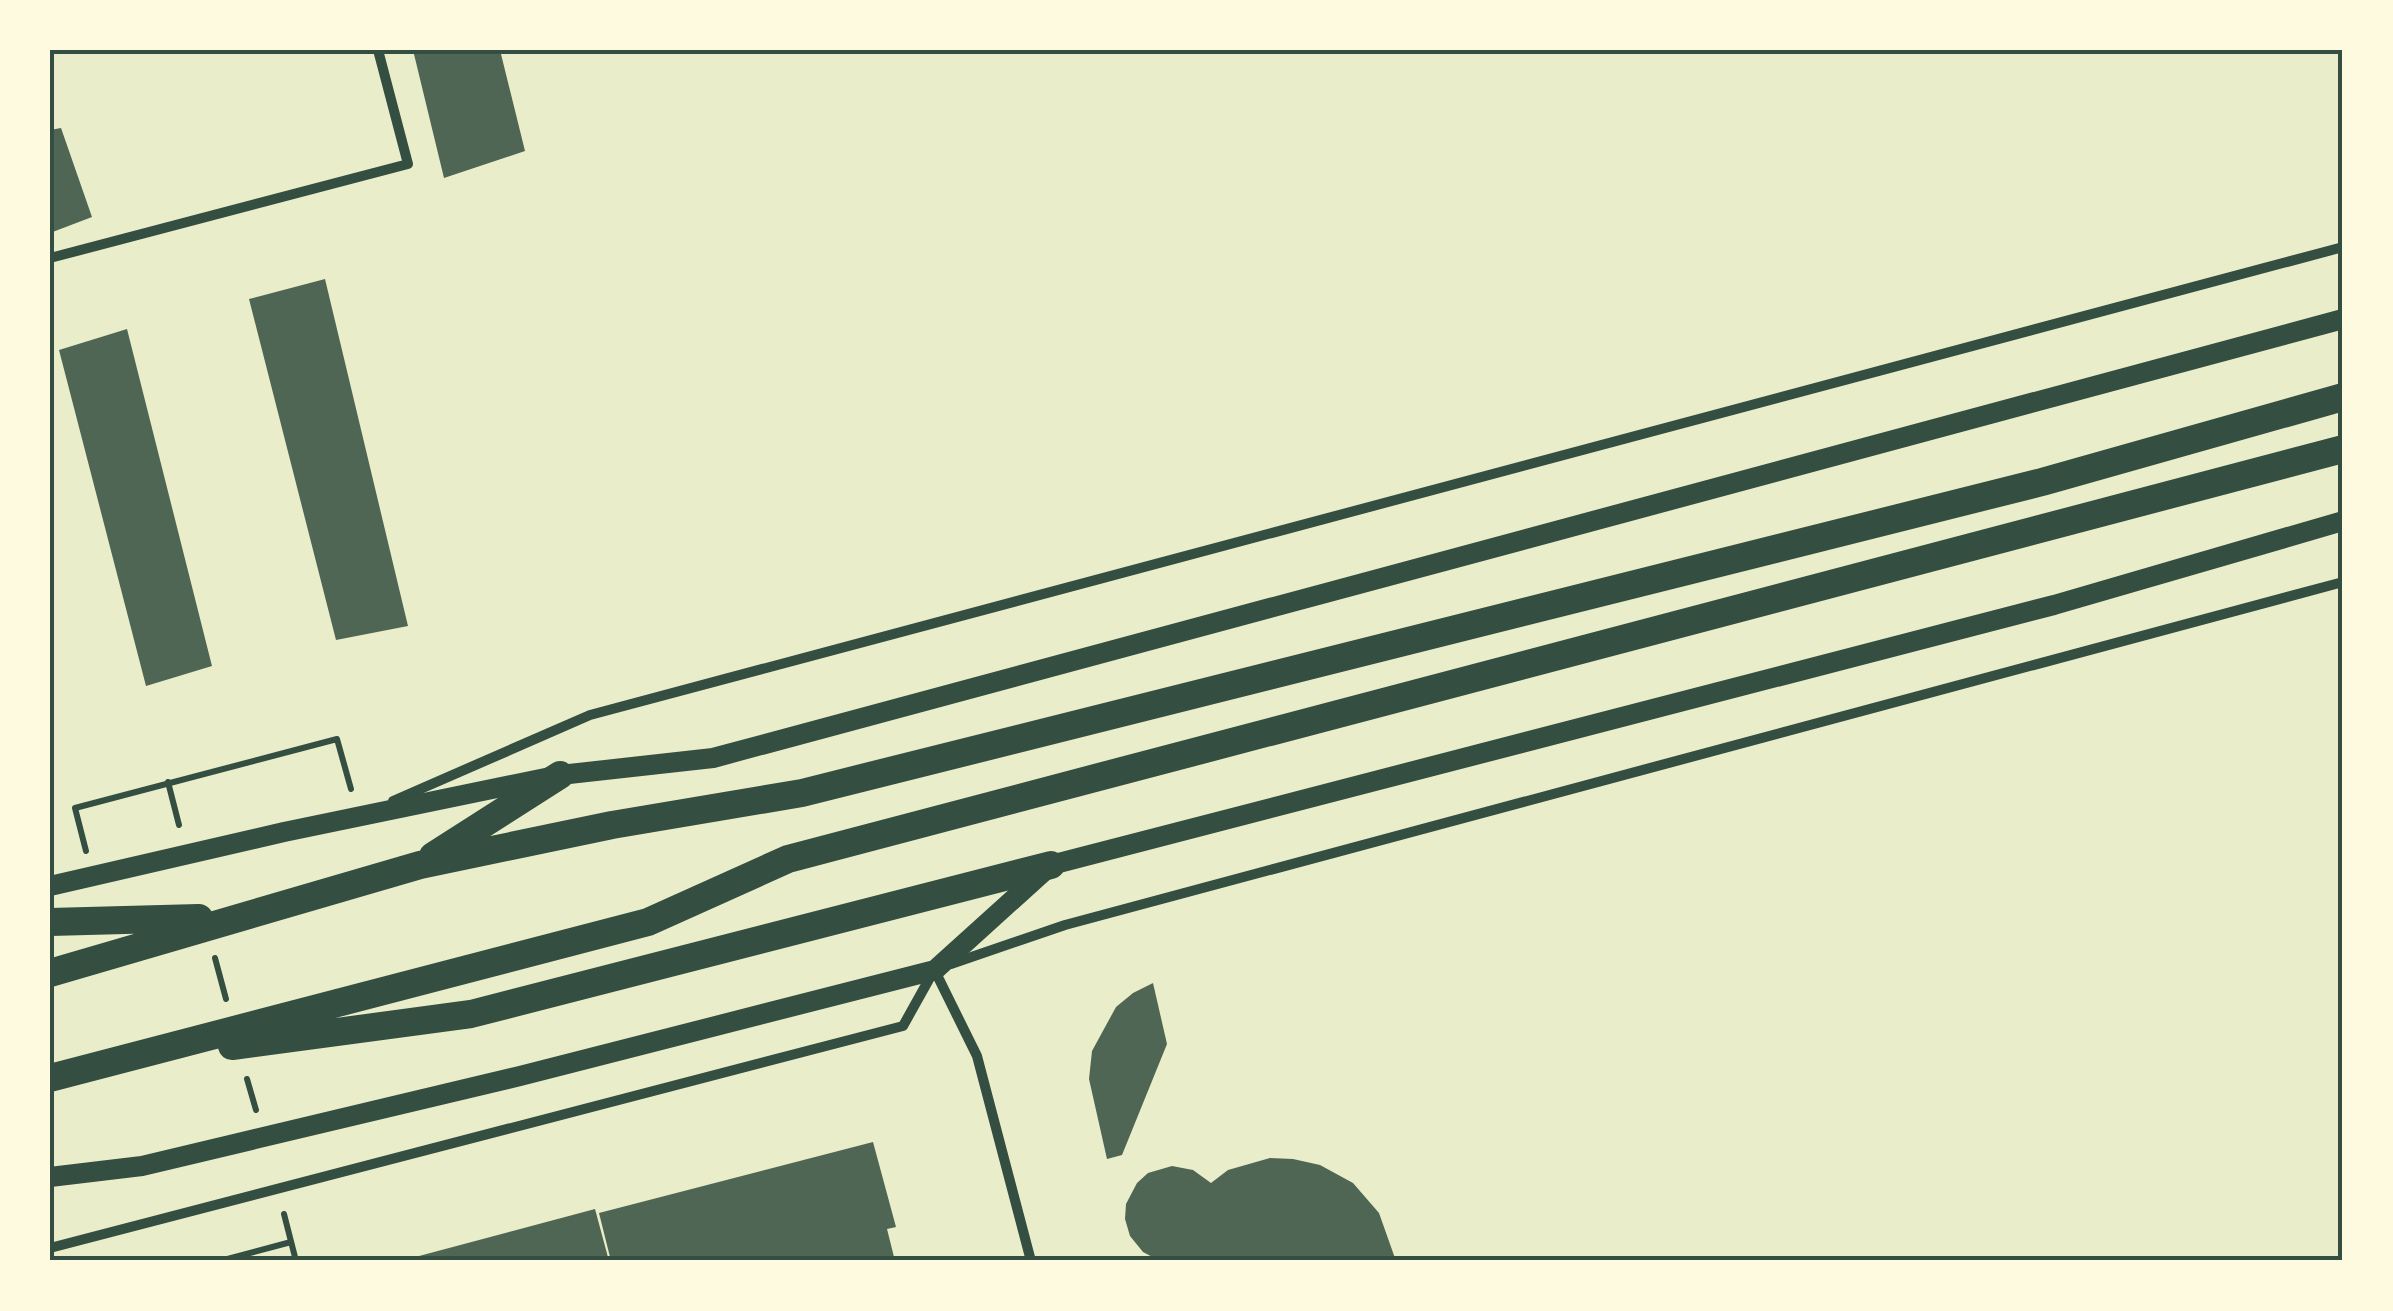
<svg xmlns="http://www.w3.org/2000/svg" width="2393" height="1311" font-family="'Playfair Display',serif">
	<rect width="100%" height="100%" fill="#e9edc9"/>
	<path fill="#4f6655" d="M413 50H500L525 151 444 178Z
		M61 128 92 217 50 233V130Z
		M325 279 408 626 336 640 249 299Z
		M127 329 212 666 146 686 59 350Z
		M1153 983 1167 1044 1122 1155 1107 1159 1089 1079 1092 1051 1116 1007 1133 993Z
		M873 1142 896 1227 887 1229 895 1261H611L599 1213Z
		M1270 1158 1293 1159 1320 1165 1353 1183 1379 1213 1396 1261H1160L1143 1252 1130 1236 1125 1219 1126 1204 1137 1183 1148 1173 1172 1166 1193 1170 1211 1183 1228 1170Z
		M595 1209 609 1261H404V1260Z"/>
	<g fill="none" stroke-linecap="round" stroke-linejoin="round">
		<path stroke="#344e41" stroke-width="6" d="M168 782 179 825
			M86 851 75 808 337 739 351 789
			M215 958 226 999
			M247 1079 256 1110
			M284 1214 296 1261
			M220 1261 291 1242"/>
		<path stroke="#344e41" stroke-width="10" d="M50 258 408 164 378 50
			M393 801 590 715 2343 247
			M951 964 1065 925 2343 582
			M935 971 977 1056 1031 1261
			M50 1248 903 1026 932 974"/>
		<path stroke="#344e41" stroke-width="20" d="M50 886 284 832 560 775 713 758 2343 319
			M50 1177 142 1166 520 1076 935 970 1051 865 2054 605 2343 521"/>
		<path stroke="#344e41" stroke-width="28" d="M433 856 560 775
			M50 922 199 918
			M50 973 420 865 612 825 802 793 2042 482 2343 397
			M232 1046 471 1014 1051 865
			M50 1078 648 922 788 859 2343 449"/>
	</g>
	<rect width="2393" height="1311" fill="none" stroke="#fefae0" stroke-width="105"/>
	<rect x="52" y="52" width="2288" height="1206" fill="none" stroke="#344e41" stroke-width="4"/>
</svg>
